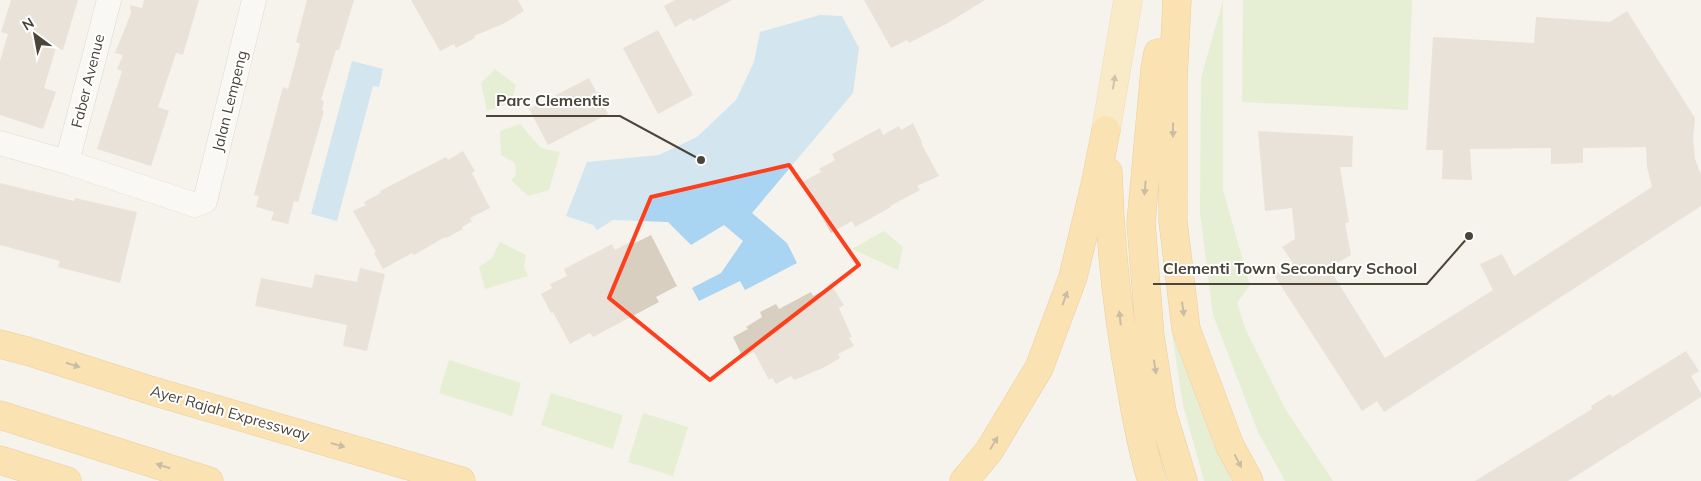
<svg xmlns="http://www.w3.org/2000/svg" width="1701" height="481" font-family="Mulish,sans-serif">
	<rect width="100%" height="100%" fill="#f6f3ec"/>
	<path fill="#d2eab5" d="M1223 0V190L1250 285 1237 303 1245 328 1286 410 1333 481H1285L1258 432 1213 315 1200 213 1201 78Z
		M1243 0H1412L1408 110 1242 102Z
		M495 69 516 85 511 103 487 111 481 83Z
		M520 124 541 148 560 152 549 190 528 196 511 180 516 176 515 163 501 155 500 131Z
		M884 231 903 247 898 270 852 249Z
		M500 242 526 255 524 267 528 276 485 289 479 267 492 258Z
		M1172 333 1218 452 1232 481H1204L1183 405Z
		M449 360 521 383 512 416 439 393Z
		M551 393 623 415 613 449 541 425Z
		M643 413 688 427 673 476 628 462Z"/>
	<path fill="#a9d4f2" d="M820 15 842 16 859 48 853 93 752 213 787 243 797 263 745 290 740 281 699 301 692 288 721 273 743 241 724 225 691 245 668 222 613 220 597 230 593 225 566 216 587 162 659 155 697 137 736 100 754 62 760 32Z
		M352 61 383 69 379 87 373 86 337 221 311 214Z"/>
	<path fill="#d8cfc1" d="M11 0H78L63 50 56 48 44 88 56 92 43 129 0 115V61L8 34 1 32Z
		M144 0H199L183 55 176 53 158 107 169 111 151 166 97 149 122 71 117 69 123 55 115 53 131 13 130 5 142 8Z
		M307 0H354L339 50H336L321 100 324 101 322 110 324 111 298 202 294 201 288 224 271 220 274 212 256 207 259 196 254 195 283 87 288 89 300 44 296 42Z
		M411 0H518L524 11 505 23 474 36 475 38 456 48 454 44 440 51Z
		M675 0H732L693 21 691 18 675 27 664 6Z
		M864 0H985L946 24 909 43 907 40 891 48Z
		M1627 11 1695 118 1693 138 1695 159 1701 175V206L1384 412 1377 401 1362 411 1274 275 1293 263 1282 247 1295 239 1292 208 1265 211 1258 131 1353 136 1352 167H1340L1349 222 1345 223 1351 255 1329 268 1385 358 1493 290 1480 264 1502 254 1514 276 1652 187 1647 167 1646 147 1583 148V163L1551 164V148L1470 149 1472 180 1442 179 1443 150H1426L1433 37 1534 43 1536 17 1610 22Z
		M658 30 693 95 658 114 623 48Z
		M589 78 608 114 548 145 529 109Z
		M913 123 922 142 921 143 939 176 917 186 920 190 890 206 891 207 855 227 852 221 831 233 802 182 821 172 819 169 835 160 832 154 843 148 880 128 883 135 899 126 901 130Z
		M463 151 475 171 472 173 490 208 470 218 472 221 462 227 463 229 446 238 445 237 414 255 412 253 383 269 374 253 376 252 353 211 366 205 364 202 381 193 380 191 446 157 448 160Z
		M0 183 74 201 75 198 137 212 120 283 58 267 60 261 0 245Z
		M651 235 677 286 656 297 659 302 593 337 590 333 570 344 553 312 551 313 541 294 552 288 550 284 567 276 564 269 612 244 615 250 632 241 633 244Z
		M360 268 385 274 367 351 343 346 347 325 255 306 261 278 312 288 315 274 357 282Z
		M832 286 844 305 839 308 852 337 849 338 854 346 838 354 840 358 823 368 794 380 791 376 776 384 772 378 769 380 754 352 743 358 733 337 748 329 746 327 762 317 760 312 776 304 779 309 811 292 813 296Z
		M1686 351 1699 371 1691 376 1701 393V397L1568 481H1475L1592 409 1591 406 1610 394 1612 397Z"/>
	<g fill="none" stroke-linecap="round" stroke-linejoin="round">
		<defs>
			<path id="street" d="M0 143 67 162 195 205 205 201 254 0
				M67 162 109 0"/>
			<path id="primary" d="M1106 130 1128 0"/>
			<path id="highway" d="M1177 0 1173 81V221L1186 329 1230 446 1249 481
				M1158 53 1155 69 1141 223 1150 336 1162 412 1183 481
				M1108 172C1110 246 1118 319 1132 392 1137 422 1143 452 1152 481
				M0 344 27 351 156 392 461 481
				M0 415 209 481
				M0 460 67 481
				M964 481 989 451 1039 368 1073 277 1096 181 1106 130"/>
		</defs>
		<use href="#street" stroke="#c2bbae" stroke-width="25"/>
		<use href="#primary" stroke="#e6c16a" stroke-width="29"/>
		<use href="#highway" stroke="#e0a43c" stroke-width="29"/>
		<use href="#street" stroke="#fff" stroke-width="24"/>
		<use href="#primary" stroke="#ffe39c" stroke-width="28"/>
		<use href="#highway" stroke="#ffcf6e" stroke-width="28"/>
	</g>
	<defs><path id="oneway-solid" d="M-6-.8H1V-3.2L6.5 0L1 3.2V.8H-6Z" transform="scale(1.25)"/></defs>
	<use fill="#9c8c66" href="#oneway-solid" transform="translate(1114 82) rotate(-81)"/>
	<g fill="#937c4e">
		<use href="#oneway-solid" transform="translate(1173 130) rotate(90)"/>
		<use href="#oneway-solid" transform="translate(1145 188) rotate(95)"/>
		<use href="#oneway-solid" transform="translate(1065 298) rotate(-70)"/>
		<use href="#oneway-solid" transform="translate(1183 309) rotate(83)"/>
		<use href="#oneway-solid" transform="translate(1120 318) rotate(-96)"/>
		<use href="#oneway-solid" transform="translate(73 365) rotate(18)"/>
		<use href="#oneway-solid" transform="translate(1155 367) rotate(81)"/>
		<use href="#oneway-solid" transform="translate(994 443) rotate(-59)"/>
		<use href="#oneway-solid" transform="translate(338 445) rotate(16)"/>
		<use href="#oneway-solid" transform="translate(1238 461) rotate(62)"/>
		<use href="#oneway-solid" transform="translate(163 466) rotate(-163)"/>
	</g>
	<path d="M0 0H1701V481H0ZM789 165 859 265 710 380 609 298 651 197Z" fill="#f6f3ec" fill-opacity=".55" fill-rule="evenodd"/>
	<path fill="none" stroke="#fc3f1d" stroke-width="4" stroke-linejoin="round" d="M789 165 859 265 710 380 609 298 651 197Z"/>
	<g text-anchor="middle" stroke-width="4" stroke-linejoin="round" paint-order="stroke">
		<g font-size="15" fill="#4b4439" stroke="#fff">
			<text transform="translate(88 81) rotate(-76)" y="5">Faber Avenue</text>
			<text transform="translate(230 101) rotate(-76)" y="5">Jalan Lempeng</text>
			<text transform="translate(230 413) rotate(16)" y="5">Ayer Rajah Expressway</text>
		</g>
	</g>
	<path fill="none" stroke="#4b4439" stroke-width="2" d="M701 160L620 116H486M1469 236L1427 284H1153"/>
	<g fill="#4b4439" stroke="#fff" stroke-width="2">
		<circle cx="701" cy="160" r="5"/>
		<circle cx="1469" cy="236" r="5"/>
	</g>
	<g font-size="16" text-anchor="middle" font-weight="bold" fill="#4b4439" stroke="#fff" stroke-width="4" stroke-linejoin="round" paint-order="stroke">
		<text x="553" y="106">Parc Clementis</text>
		<text x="1290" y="274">Clementi Town Secondary School</text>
	</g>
	<g transform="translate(35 35) rotate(328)" stroke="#ffffff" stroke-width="4" paint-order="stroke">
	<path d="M0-4L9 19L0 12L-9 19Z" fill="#4b4439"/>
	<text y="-8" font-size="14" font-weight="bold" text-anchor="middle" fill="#4b4439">N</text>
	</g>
</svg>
